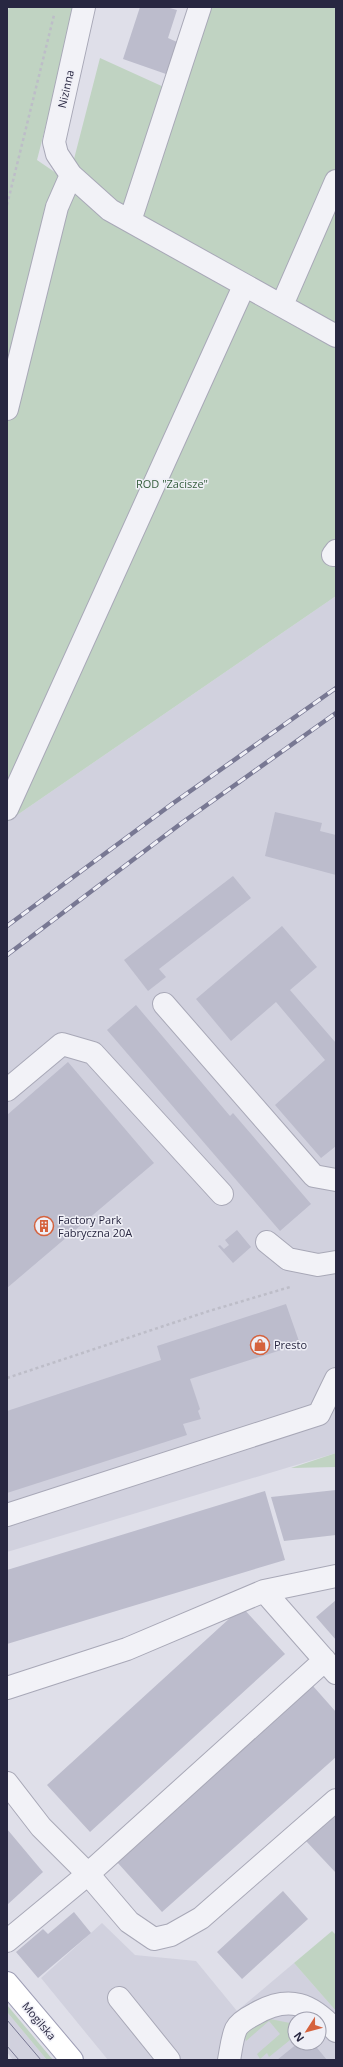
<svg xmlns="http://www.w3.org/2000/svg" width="343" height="2067" font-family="'Open Sans',sans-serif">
	<rect width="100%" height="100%" fill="#dfdfe9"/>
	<path fill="#d1d1de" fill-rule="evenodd" d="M336 596V1453L7 1552V822Z
		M102 1923 135 1955 196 1961 237 2011 294 1963 336 2011V2060H108L41 1978ZM295 2019H319V2043H295Z
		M7 2012 47 2060H13L7 2052Z"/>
	<path fill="#c0d3c2" d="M9 7H76L37 160 59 175 74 159 100 58 166 88 193 7H336V596L7 822V15Z
		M336 1453V1467L291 1468Z
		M332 1931 336 1935V2011L294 1963Z
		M7 2005 53 2060H47L7 2012Z
		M265 2018 295 2024V2036L269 2057 267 2053 260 2059 257 2054 280 2034 269 2021 246 2041 243 2034Z"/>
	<path fill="#bcbccc" d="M140 7H166L177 10 168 38 177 42 166 74 123 59Z
		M275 812 322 823 320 831 336 835V875L265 856Z
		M233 876 251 898 159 969 166 977 148 991 124 960Z
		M282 926 317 967 290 990 336 1043V1146L321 1158 275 1105 325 1060 276 1002 231 1041 196 999Z
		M136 1005 230 1116 233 1113 311 1204 280 1231 107 1030Z
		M68 1062 154 1163 7 1288V1115Z
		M237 1230 251 1247 233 1263 218 1246 220 1245 224 1249 229 1245 225 1240Z
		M286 1304 300 1344 190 1379 200 1409 198 1411 201 1419 183 1424 187 1435 7 1493V1411L161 1360 157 1346Z
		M336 1490V1535L284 1541 271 1497Z
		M265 1491 285 1560 7 1644V1570Z
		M336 1600V1640L316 1617Z
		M242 1607 285 1654 90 1832 47 1785Z
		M313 1686 336 1712V1757L162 1912 117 1862Z
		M336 1813V1873L306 1841Z
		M7 1829 43 1872 7 1905Z
		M283 1891 308 1919 242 1979 217 1952Z
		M74 1912 91 1933 38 1978 16 1952 43 1929 48 1934Z
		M298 2043H313L327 2060H277Z"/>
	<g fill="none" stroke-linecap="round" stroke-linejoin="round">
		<defs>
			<path id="minor" d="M71 175 110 210 336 336
				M130 221 200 7
				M282 305 336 181
				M7 409 57 207 71 175 57 154 54 142 84 7
				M333 555 336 551
				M7 809 244 286
				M164 1004 314 1176 336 1180
				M7 1090 62 1044 93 1053 222 1194
				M267 1242 288 1259 318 1265 336 1262
				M7 1515 319 1414 336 1379
				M264 1591 336 1673
				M7 1688 127 1649 264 1591 336 1576
				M7 1783 41 1827 88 1874 129 1922 154 1939 171 1935 201 1918 336 1800
				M7 1941 88 1874 325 1660
				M119 1998 169 2060
				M229 2060C231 2050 232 2038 236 2029 239 2023 249 2017 255 2014 289 1994 312 2004 336 2031"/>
			<path id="major" d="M7 1983 72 2060"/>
		</defs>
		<use href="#minor" stroke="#a8a8b7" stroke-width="24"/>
		<use href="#major" stroke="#9e9eb5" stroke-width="24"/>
		<path stroke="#bdbdc8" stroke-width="2.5" stroke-dasharray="3 3" stroke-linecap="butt" d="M7 205 54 15
			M7 1378 209 1311 290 1287"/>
		<use href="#minor" stroke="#f2f2f7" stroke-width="22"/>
		<use href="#major" stroke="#fff" stroke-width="22"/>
		<path stroke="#787893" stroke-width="1" d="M7 2020 41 2060
			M7 2046 19 2060"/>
		<defs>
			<path id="rail" d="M7 926 172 804 336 688
				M7 955 183 822 336 713"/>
		</defs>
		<use href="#rail" stroke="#787893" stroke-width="4.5"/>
		<use href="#rail" stroke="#efeff6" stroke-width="3" stroke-dasharray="9" stroke-linecap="butt"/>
	</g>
	<defs>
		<symbol id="building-ring" viewBox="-11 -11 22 22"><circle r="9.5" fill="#efeff6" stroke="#d5623d" stroke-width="1.5"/><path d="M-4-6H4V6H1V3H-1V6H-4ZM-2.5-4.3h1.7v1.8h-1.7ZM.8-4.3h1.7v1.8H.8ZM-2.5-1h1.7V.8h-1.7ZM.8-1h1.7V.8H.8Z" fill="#d5623d"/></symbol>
		<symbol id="shop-ring" viewBox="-11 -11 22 22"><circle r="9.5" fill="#efeff6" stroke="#d5623d" stroke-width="1.5"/><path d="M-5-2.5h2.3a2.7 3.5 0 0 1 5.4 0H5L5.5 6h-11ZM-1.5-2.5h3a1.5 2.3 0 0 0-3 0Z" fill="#d5623d"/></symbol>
	</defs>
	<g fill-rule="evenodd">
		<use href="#building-ring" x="33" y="1215" width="22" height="22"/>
		<use href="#shop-ring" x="249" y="1334" width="22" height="22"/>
	</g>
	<g text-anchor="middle" stroke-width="3" stroke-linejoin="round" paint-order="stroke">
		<g font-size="11" fill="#282741" stroke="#efeff6">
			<text transform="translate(66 89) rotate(-77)" y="4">Nizinna</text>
			<text transform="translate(39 2021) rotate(50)" y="4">Mogilska</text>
		</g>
		<g font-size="11" fill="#345d3c" stroke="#efeff6">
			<text x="172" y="488">ROD "Zacisze"</text>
		</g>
		<g font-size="11" fill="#282741" stroke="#efeff6" text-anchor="start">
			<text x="58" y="1224">Factory Park<tspan x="58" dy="13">Fabryczna 20A</tspan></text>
			<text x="274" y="1349">Presto</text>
		</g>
	</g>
	<rect width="343" height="2067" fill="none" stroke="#282741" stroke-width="16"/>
	<g transform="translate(307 2031) rotate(234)"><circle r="19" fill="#efeff6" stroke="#9f9fae"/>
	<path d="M0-3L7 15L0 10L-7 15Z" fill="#d5623d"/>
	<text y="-6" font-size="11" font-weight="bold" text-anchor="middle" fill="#282741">N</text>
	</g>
</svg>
